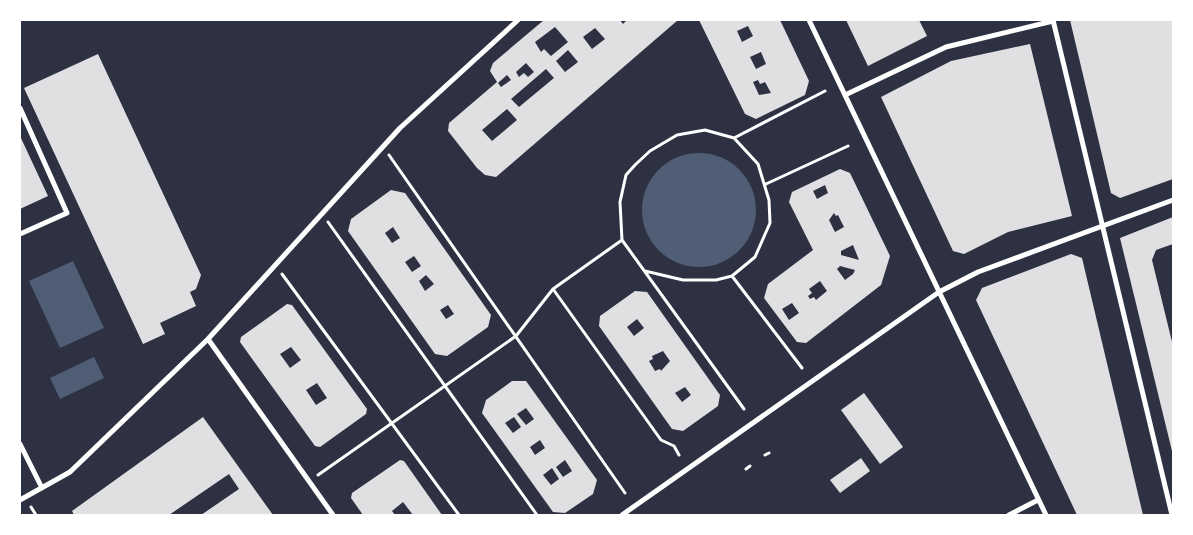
<svg xmlns="http://www.w3.org/2000/svg" width="1193" height="535" font-family="'Open Sans',sans-serif">
	<rect width="100%" height="100%" fill="#2d3142"/>
	<path fill="#4f5d75" d="M642 210a57 57 0 1 1 114 0a57 57 0 1 1-114 0Z
		M73 261 104 328 60 348 29 281Z
		M94 357 104 378 60 399 50 378Z"/>
	<path fill="#e0e0e3" fill-rule="evenodd" d="M544 20H620L623 24 627 20H678L496 177 485 175 477 168 448 131 449 123 497 82 490 71 493 63ZM555 27 568 42 551 56 544 49 541 52 535 42ZM595 28 605 39 592 49 583 37ZM568 50 578 62 565 72 556 61ZM526 63 534 72 528 77 524 73 519 77 516 72ZM546 69 554 78 519 107 511 99ZM507 75 511 80 501 87 498 83ZM507 109 517 120 492 141 482 130Z
		M699 20H780L809 81 805 95 756 119 745 114ZM748 26 753 36 742 42 737 31ZM761 52 766 64 756 69 750 57ZM758 80 760 84 765 82 771 93 759 95 753 82Z
		M846 20H919L927 36 868 66Z
		M1070 20H1173V179L1120 198 1111 193Z
		M1030 44 1072 216 1008 232 964 254 953 251 881 97 951 61Z
		M98 54 201 275 196 289 190 292 196 306 160 323 165 334 143 344 24 88Z
		M20 136 48 196 20 209Z
		M840 169 850 173 890 256 881 285 806 343 797 342 764 298 768 284 813 250 789 202 792 192ZM825 185 828 193 817 199 813 191ZM834 213 836 216 838 215 844 227 835 232 829 220ZM853 245 859 260 841 255V251ZM840 266 855 270 853 274 845 280 837 269ZM820 281 827 291 816 300 814 297 810 299 808 296 812 293 809 289ZM792 303 799 313 789 320 782 309Z
		M391 190 405 193 491 315 488 327 447 356 435 354 348 231 351 219ZM393 227 400 238 392 243 385 233ZM414 256 421 266 412 272 405 262ZM426 275 434 284 425 291 419 281ZM448 305 454 314 446 319 440 310Z
		M1173 217V244L1156 250 1152 260 1173 346 1172 451 1120 238Z
		M1071 254 1082 258 1143 515H1077L976 300 982 288Z
		M635 291 647 292 720 395 718 406 683 431 672 429 599 326 600 316ZM637 319 644 328 634 336 627 327ZM663 351 670 361 661 371 660 369 655 371 649 361 653 359 652 356ZM685 387 691 395 682 402 675 393Z
		M287 304 292 305 367 409 366 414 320 447 315 446 240 342 241 337ZM291 347 301 360 290 368 280 354ZM317 383 327 398 316 405 306 390Z
		M512 381H526L597 480 593 494 565 513 553 512 482 413 486 400ZM526 408 534 419 526 425 517 414ZM514 417 521 427 513 433 505 423ZM540 440 545 448 535 455 530 447ZM565 460 572 471 563 477 556 467ZM552 468 559 479 551 485 543 475Z
		M864 393 903 447 880 464 841 410Z
		M203 417 273 515H201L239 489 229 474 169 515H74L72 511Z
		M861 458 870 471 840 493 830 480Z
		M400 460 404 461 442 515H413L403 502 392 511 395 515H363L351 498 352 493Z"/>
	<g fill="none" stroke-linecap="round" stroke-linejoin="round">
		<path stroke="#fff" stroke-width="3" d="M734 138 825 91
			M389 155 625 493
			M766 184 848 146
			M328 222 537 515
			M645 271 683 280H716L732 276 755 257 770 223 769 200 758 164 734 138 705 130 677 135 650 151 635 165 626 175 620 202 622 240 744 409
			M282 274 459 515
			M732 276 802 368
			M553 289 661 440 674 446 679 455
			M765 455 769 453
			M746 469 750 466
			M318 475 516 336 553 289 622 240
			M31 507 36 515"/>
		<path stroke="#fff" stroke-width="5" d="M809 20 1046 515
			M1053 20 1172 515
			M845 95 946 47 1053 21
			M20 108 67 213 20 234
			M208 339 333 515
			M20 444 42 488
			M20 500 70 472 208 339 400 128 518 20
			M622 515 939 292 978 272 1173 200
			M1009 515 1038 500"/>
	</g>
	<rect width="1193" height="535" fill="none" stroke="#ffffff" stroke-width="42"/>
</svg>
